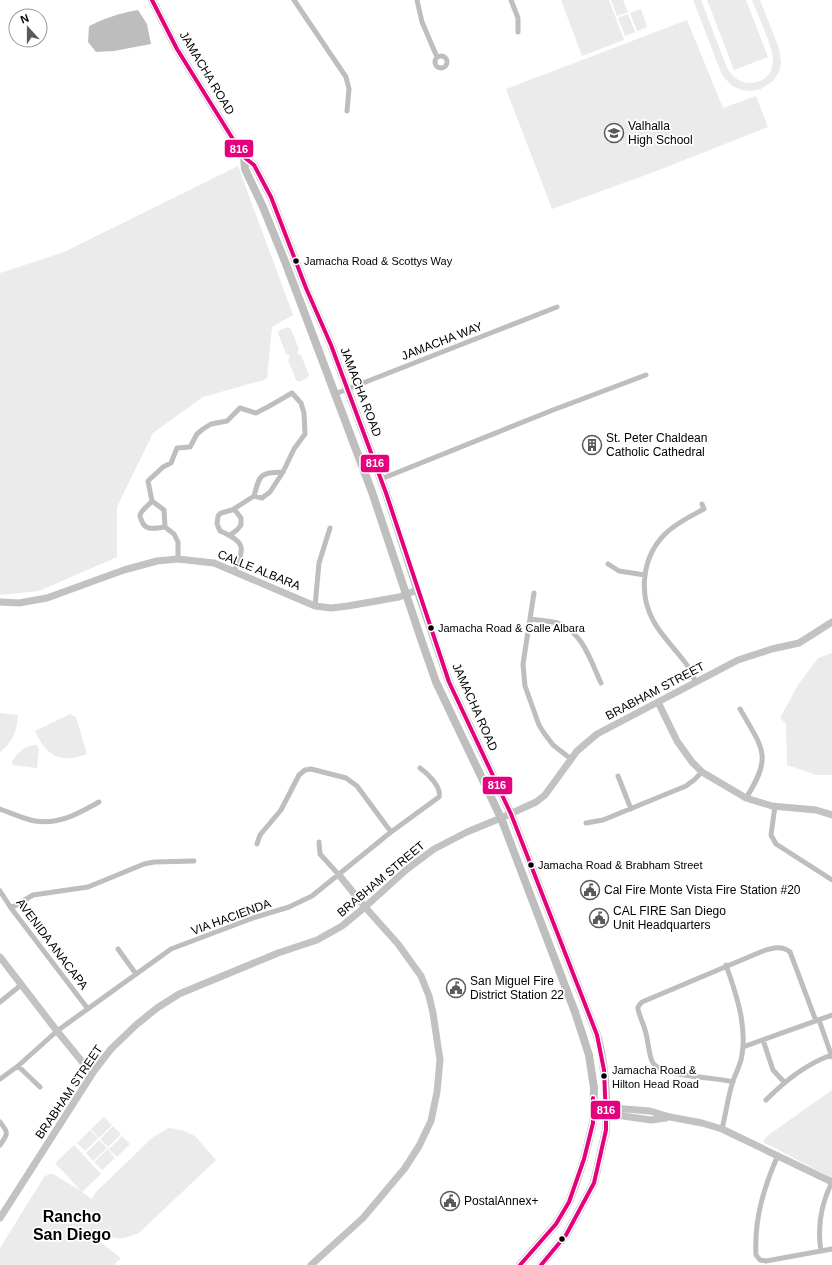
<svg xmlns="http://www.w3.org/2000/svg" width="832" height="1265" font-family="Helvetica,sans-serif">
	<rect width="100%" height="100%" fill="#fff"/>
	<path fill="#ebebeb" d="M561 0H609L624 40 582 56Z
		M611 0H623L628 12 617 16Z
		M693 0H701L727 68C739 91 772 87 773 61 774 49 757 13 752 0H760L779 48 781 63 779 72 773 81 761 89 751 91 742 90 732 86 722 75Z
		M707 0H746L768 57 734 70Z
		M641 9 647 27 637 31 630 13Z
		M628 14 635 32 625 36 618 18Z
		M687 20 723 108 756 96 768 127 654 172 552 209 506 89Z
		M238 166 293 315 272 327 267 379 203 397 153 433 117 507V557L39 591 0 595V273L64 252Z
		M288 327 291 329 299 349 297 353 301 355 309 375 307 378 299 382 296 380 288 360 290 356 286 354 278 333 280 330Z
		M832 653V775H816L787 765 786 724 780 718 798 685 818 658Z
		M0 713 18 715C17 731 13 742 0 752Z
		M70 714 76 717 87 754C60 764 46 756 35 731Z
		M37 745 39 749 37 768 13 765 12 762C18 751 25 746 37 745Z
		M832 1090V1178L763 1142 767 1136Z
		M104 1117 112 1125 99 1138 91 1129Z
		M113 1126 121 1134 108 1147 100 1139Z
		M169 1128 182 1130 195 1136 216 1160 139 1233C118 1241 115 1240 97 1229L99 1241 121 1258 114 1265H0V1248L44 1177 49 1174H53L81 1191 55 1163 74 1145 101 1174 82 1192 92 1199 95 1193 153 1137Z
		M90 1130 98 1138 85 1151 77 1143Z
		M122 1136 130 1144 117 1157 109 1149Z
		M99 1140 107 1148 93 1161 86 1153Z
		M108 1149 115 1158 102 1170 94 1162Z"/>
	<path fill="#bdbdbd" d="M138 10 147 24 151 44 114 51 96 52 88 42 89 26C105 18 120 13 138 10Z"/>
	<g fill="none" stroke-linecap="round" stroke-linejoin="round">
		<path stroke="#bebebe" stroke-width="5" d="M294 0 346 77 349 89 347 111
			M417 0 422 22 437 57
			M511 0 518 18V32
			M435 62a6 6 0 1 1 12 0a6 6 0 1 1-12 0Z
			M335 394 557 307
			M381 479 553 410 646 375
			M254 496C260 474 259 473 283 472
			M152 501C149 505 143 509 141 513 139 515 140 517 141 519 145 532 154 528 165 527
			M230 535 237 530 241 525V518L234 509
			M178 559V542L174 534 165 527 164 510 152 501 148 481 163 467 171 463 177 448 190 447 197 434 203 429 211 424 227 421 240 408 256 413C269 407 280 400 292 393L301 403 304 413 305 434 294 449 283 472 270 492 262 498 254 496 232 510 221 513 218 516 217 524 220 531C246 542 245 548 234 571
			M608 564 619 571 645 575
			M534 593 523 664 525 686 539 725 544 733 553 745 571 759
			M315 606 319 563 330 528
			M530 619C539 620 550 621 558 623 583 632 591 662 601 683
			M696 682C692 675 689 667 684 661 675 649 661 635 654 622 638 594 642 557 665 534 676 523 691 516 704 509L702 504
			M740 709C763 749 773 756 746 798
			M618 776 631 809
			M775 806 771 835 776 844 832 880
			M0 809C11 813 24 819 35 821 60 825 79 813 99 802
			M586 823 603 820 686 786 694 780 702 772
			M319 842 320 854 339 875
			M257 844 260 835 281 810 299 775 305 770 311 769 346 778 357 786 391 832
			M0 891 11 908 88 1009
			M11 908 33 895 88 887 144 864 154 862 194 861
			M118 949 136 974
			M0 1002 21 985
			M819 1020 832 1057
			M763 1040 773 1070 784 1082
			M743 1047 832 1015
			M18 1066 40 1087
			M0 1079 18 1066 57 1031 171 949 253 918 289 907 312 896 391 832 439 797C442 787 427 773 420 768
			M733 1082C716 1077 662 1077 653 1063 649 1058 648 1038 645 1030 644 1025 637 1011 638 1007 639 1005 641 1003 642 1002L763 951C772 948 782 945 790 952L816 1021
			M766 1100C786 1080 805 1065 831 1055
			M0 1122C9 1133 8 1134 0 1145
			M722 1129C726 1113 728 1096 733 1081 736 1072 741 1064 742 1055 747 1025 736 993 726 965
			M778 1155C764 1187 754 1219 756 1255L760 1260 766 1261 832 1249
			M821 1251C817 1227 821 1204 832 1182"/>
		<path stroke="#c2c2c2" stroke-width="7" d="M0 602 19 603 47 598 124 570 157 561 178 559 214 563 315 606 331 608 348 606 399 597 417 590
			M658 702 677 741 692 762 702 772 746 798 772 806 816 810 832 815
			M0 957 57 1031 84 1064 94 1071
			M593 1109 613 1108 650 1111 670 1117 702 1123 722 1129 832 1182
			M607 1109 616 1115 651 1120 666 1118
			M0 1218 94 1071 111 1049 136 1025 157 1008 179 994 278 953 317 940 342 926 365 907 406 870 434 849 467 832 501 818 536 802 545 795 577 751 597 734 738 660 772 649 799 643 832 622
			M311 1265 363 1218 405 1168 419 1146 431 1121 437 1092 440 1060 433 1013 429 996 421 976 398 944 365 907 339 875"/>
		<path stroke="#bebebe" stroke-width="8" d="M152 0 177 49 244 157 254 165 271 197 306 288 331 345 386 493 420 598 449 682 511 814 597 1035C606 1065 607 1098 606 1130L594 1183 566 1235 541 1265
			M244 157 245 169 263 207 286 264 372 492 421 639 436 682 501 818 575 1012 589 1055 594 1088 593 1123 584 1159 576 1183 569 1202 556 1224 520 1265"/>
		<defs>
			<path id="bus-1" d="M152 0 177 49 244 157 254 165 271 197 306 288 331 345 386 493 449 682 511 814 597 1035 604 1070 606 1118V1130L594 1183 566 1235 541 1265
				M520 1265 556 1224 569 1202 584 1159 593 1123V1098"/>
		</defs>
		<use href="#bus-1" stroke="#fff" stroke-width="7"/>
		<use href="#bus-1" stroke="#e5007d" stroke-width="4"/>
	</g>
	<defs>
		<symbol id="school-ring" viewBox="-11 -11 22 22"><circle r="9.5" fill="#fff" stroke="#595959" stroke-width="1.5"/><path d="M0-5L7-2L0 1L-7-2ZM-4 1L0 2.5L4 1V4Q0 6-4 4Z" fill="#595959"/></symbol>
		<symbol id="building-ring" viewBox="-11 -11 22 22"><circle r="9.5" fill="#fff" stroke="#595959" stroke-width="1.5"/><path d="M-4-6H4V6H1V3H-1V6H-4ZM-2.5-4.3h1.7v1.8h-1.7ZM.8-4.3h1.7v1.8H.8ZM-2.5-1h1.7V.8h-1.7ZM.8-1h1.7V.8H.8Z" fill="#595959"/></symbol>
		<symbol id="civic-ring" viewBox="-11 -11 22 22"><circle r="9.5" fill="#fff" stroke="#595959" stroke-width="1.5"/><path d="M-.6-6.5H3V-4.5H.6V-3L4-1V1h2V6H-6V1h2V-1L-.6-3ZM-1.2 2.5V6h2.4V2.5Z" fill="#595959"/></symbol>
	</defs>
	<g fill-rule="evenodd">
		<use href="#school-ring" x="603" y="122" width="22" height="22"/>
		<use href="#building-ring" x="581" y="434" width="22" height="22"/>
		<use href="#civic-ring" x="579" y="879" width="22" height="22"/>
		<use href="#civic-ring" x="588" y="907" width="22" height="22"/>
		<use href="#civic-ring" x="445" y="977" width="22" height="22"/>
		<use href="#civic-ring" x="439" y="1190" width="22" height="22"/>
	</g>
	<g fill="#000" stroke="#fff" stroke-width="1.5">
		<circle cx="296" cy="261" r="3.5"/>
		<circle cx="431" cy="628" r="3.5"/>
		<circle cx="531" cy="865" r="3.5"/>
		<circle cx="604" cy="1076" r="3.5"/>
		<circle cx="562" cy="1239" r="3.5"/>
	</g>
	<g text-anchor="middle" stroke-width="3.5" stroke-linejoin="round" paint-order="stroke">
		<g font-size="11" fill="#000" stroke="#fff" text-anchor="start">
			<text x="304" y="265">Jamacha Road &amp; Scottys Way</text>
			<text x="438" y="632">Jamacha Road &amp; Calle Albara</text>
			<text x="538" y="869">Jamacha Road &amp; Brabham Street</text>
			<text x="612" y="1074">Jamacha Road &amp;<tspan x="612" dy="14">Hilton Head Road</tspan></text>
		</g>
		<g font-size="12" fill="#000" stroke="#fff">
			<text transform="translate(207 73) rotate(59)" y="4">JAMACHA ROAD</text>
			<text transform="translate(442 341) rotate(-21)" y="4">JAMACHA WAY</text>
			<text transform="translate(361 392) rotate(69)" y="4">JAMACHA ROAD</text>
			<text transform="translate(259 570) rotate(22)" y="4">CALLE ALBARA</text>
			<text transform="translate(655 691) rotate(-28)" y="4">BRABHAM STREET</text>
			<text transform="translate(475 707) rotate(66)" y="4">JAMACHA ROAD</text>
			<text transform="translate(381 879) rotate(-40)" y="4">BRABHAM STREET</text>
			<text transform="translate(231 917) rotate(-20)" y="4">VIA HACIENDA</text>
			<text transform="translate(52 944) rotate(53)" y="4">AVENIDA ANACAPA</text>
			<text transform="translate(69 1092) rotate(-56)" y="4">BRABHAM STREET</text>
		</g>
		<g font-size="12" fill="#000" stroke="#fff" text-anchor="start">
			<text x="628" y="130">Valhalla<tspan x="628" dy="14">High School</tspan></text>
			<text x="606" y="442">St. Peter Chaldean<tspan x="606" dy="14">Catholic Cathedral</tspan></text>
			<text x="604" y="894">Cal Fire Monte Vista Fire Station #20</text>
			<text x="613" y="915">CAL FIRE San Diego<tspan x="613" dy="14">Unit Headquarters</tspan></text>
			<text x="470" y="985">San Miguel Fire<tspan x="470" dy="14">District Station 22</tspan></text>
			<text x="464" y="1205">PostalAnnex+</text>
		</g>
		<g font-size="16" font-weight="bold" fill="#000" stroke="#fff">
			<text x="72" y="1222">Rancho<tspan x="72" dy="18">San Diego</tspan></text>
		</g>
	</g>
	<g stroke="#fff" stroke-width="1.5">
		<rect x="224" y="139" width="30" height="19" rx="4" fill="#e5007d"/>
		<rect x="360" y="454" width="30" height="19" rx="4" fill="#e5007d"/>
		<rect x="482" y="776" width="31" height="19" rx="4" fill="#e5007d"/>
		<rect x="590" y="1100" width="31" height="20" rx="4" fill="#e5007d"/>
	</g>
	<g font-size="11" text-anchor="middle" font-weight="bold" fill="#fff">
		<text x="239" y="153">816</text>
		<text x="375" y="467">816</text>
		<text x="497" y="789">816</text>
		<text x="606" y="1114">816</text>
	</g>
	<g transform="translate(28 28) rotate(339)"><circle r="19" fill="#ffffff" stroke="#999999"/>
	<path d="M0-3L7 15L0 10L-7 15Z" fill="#595959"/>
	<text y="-6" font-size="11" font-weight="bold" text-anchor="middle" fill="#000000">N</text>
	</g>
</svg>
